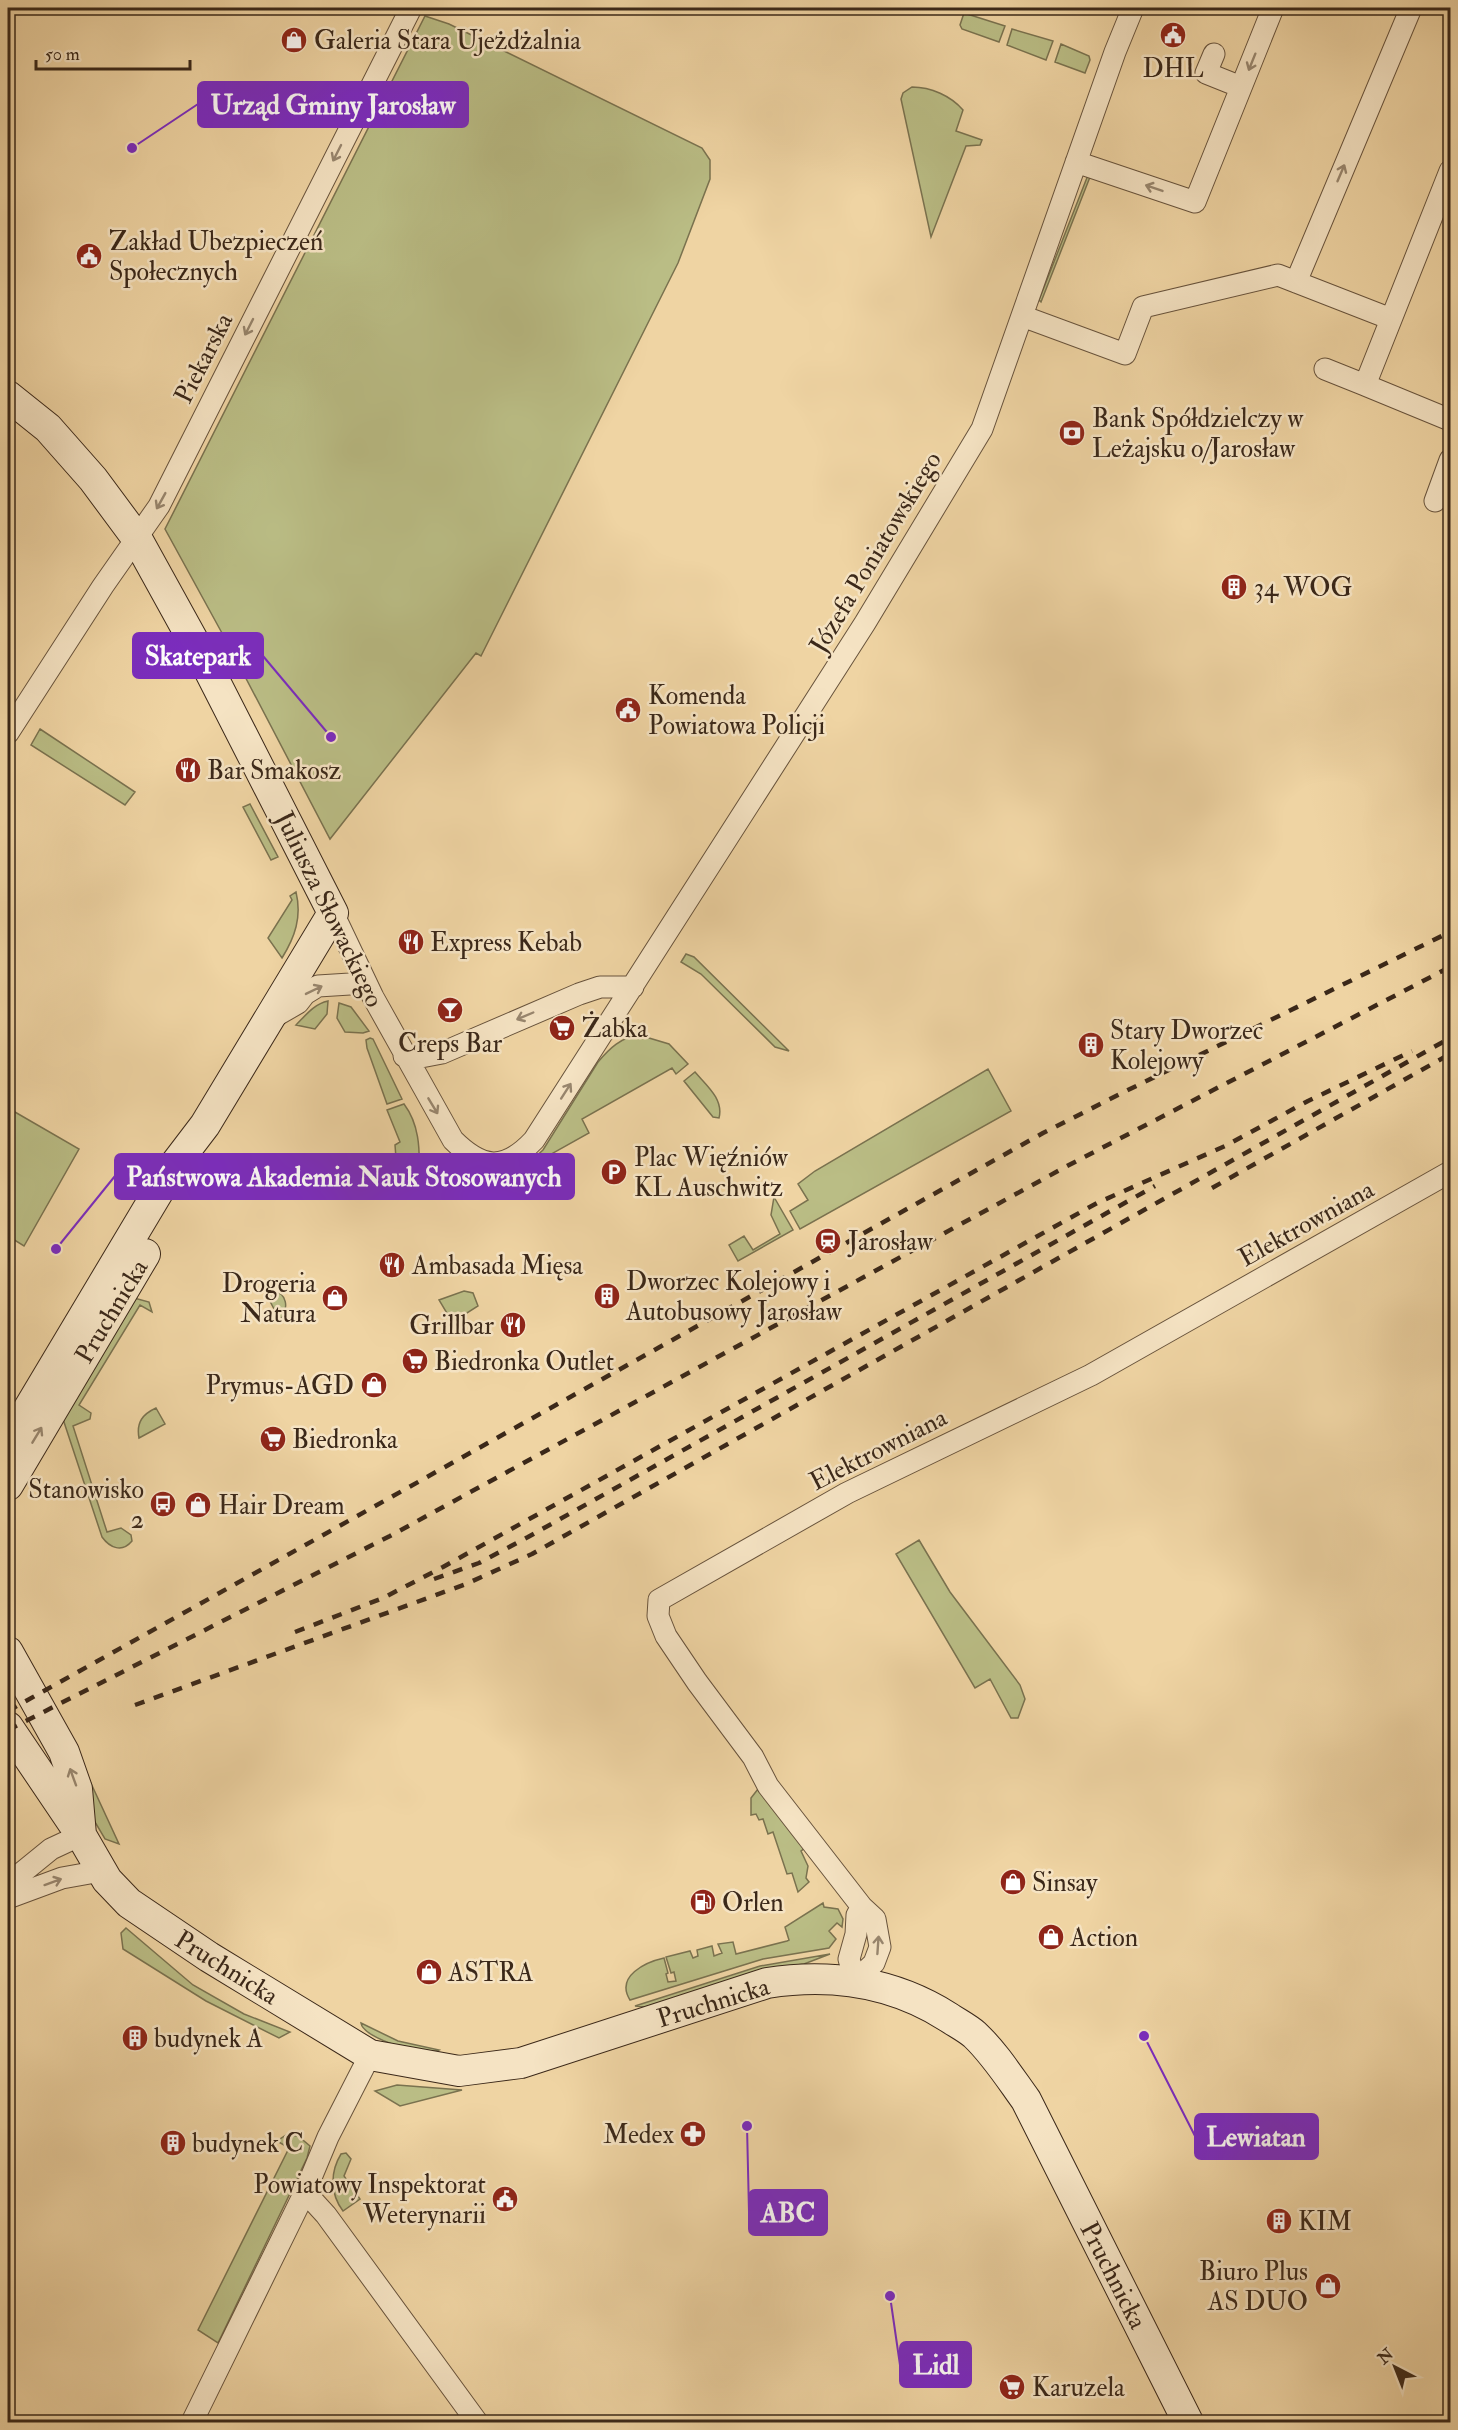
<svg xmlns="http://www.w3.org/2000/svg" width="1458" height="2430" font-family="'IM FELL Double Pica',serif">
	<rect width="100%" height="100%" fill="#efd4a3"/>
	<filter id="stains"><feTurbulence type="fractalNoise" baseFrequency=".00333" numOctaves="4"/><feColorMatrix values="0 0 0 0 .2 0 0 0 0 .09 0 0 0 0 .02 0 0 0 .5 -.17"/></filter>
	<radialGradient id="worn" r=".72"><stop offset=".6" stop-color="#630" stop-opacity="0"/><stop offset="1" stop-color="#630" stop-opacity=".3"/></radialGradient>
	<path fill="#babd85" stroke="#7a724f" stroke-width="1.5" d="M964 13 1005 26 999 42 962 29 960 25Z
		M425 16 449 24 702 148 710 160V179L678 263 481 656 476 653 330 839 228 644 165 529Z
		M1012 29 1053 41 1046 60 1007 45Z
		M1061 44 1089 56 1090 60 1085 73 1055 62Z
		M912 87C931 87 951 96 963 110L956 131 982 140 980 145 966 146 931 237 901 99 903 93Z
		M1088 175 1090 177 1041 302 1039 300Z
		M40 729 135 792 125 805 31 745Z
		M250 804 278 857 271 860 243 807Z
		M296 892C302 917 295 937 282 958L268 938 292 900 290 896Z
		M686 954 694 957 789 1051 775 1047 701 974 681 962Z
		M328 1001 327 1014 315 1029 296 1025C306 1015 314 1004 328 1001Z
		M339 1003 351 1007 369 1031 363 1033 345 1032 337 1018Z
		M639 1035 669 1044 688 1064 676 1074 672 1068 582 1119 589 1133 478 1195 464 1171C498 1181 518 1175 543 1150L598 1062C609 1049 621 1037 639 1035Z
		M370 1038 373 1039 402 1099 387 1104 367 1048 366 1040Z
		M988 1069 1011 1111 800 1229 790 1211 808 1200 798 1184 815 1171Z
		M695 1072C706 1085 724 1099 719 1118L713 1117 684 1081Z
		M404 1104C419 1124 420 1148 419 1173L408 1180 397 1171 395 1145 400 1142 387 1110Z
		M8 1108 79 1149 24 1246 8 1236Z
		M774 1197 793 1230 738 1261 729 1245 744 1236 753 1250 780 1234 771 1215Z
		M271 1290C288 1293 289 1308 280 1320L265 1292Z
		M464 1291 473 1293 478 1306 456 1320H451L439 1300Z
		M134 1298 149 1302 152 1312 140 1305 79 1405 91 1413 90 1419 73 1426 107 1532 121 1528 131 1535 132 1541C122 1553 110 1548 102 1537L62 1416Z
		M156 1408 165 1424 139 1438C136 1422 143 1414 156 1408Z
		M919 1540 950 1592 1020 1685 1025 1699 1018 1718H1011L990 1679 975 1688 896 1554Z
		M89 1779 119 1844 105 1839 92 1817Z
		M758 1789 805 1848 801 1851 808 1866 806 1878 809 1882 798 1892 792 1873 787 1874 773 1832 768 1834 763 1819 759 1820 756 1814 751 1815V1798Z
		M823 1903 824 1907 838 1909 843 1919 842 1927 837 1923 829 1931 836 1939 829 1948 763 1959 630 2000C615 1976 646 1962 664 1958L668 1973 666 1974 668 1982 676 1981 674 1972 671 1973 666 1957 690 1951 693 1958 698 1956 697 1950 712 1946 714 1956 722 1953 718 1944 733 1942 736 1954 787 1941 789 1940 785 1927Z
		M126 1928 193 1985 244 2014 290 2032 279 2038 206 2001 123 1949 121 1933Z
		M830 1954 804 1964 768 1969 645 2007 635 2006 760 1966Z
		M361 2023 398 2041 439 2050C425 2057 363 2039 361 2023Z
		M397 2085 462 2090 400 2106 375 2091Z
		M286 2135 298 2136 310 2146 307 2158 218 2343 198 2330 289 2148 277 2141Z
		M346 2153 351 2159 344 2176 360 2199 343 2211C330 2194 330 2172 341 2154Z"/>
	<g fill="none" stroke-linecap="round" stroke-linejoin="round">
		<defs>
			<path id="street" d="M1214 54 1206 73 1241 87
				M1076 162 1195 202 1273 8
				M1450 171 1365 385 1450 420
				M1296 282 1411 8
				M1022 316 1125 354 1143 307 1278 275 1391 319
				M1325 369 1365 385
				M1435 501 1450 460
				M8 733 103 586 159 506 411 8
				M333 913 373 997 453 1140C482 1169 504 1172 534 1140L865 623 982 429 1115 52 1133 8
				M272 1018 298 1003 305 994 318 986 366 983
				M404 1056 421 1057 442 1053 579 994 600 987H633
				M8 1884 51 1849 81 1835
				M8 1898 62 1878 101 1871
				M862 1907 857 1915 856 1934 849 1959 855 1981 874 1963 880 1947 875 1919 862 1907 768 1786 753 1757 697 1682 666 1636 658 1616 659 1600 847 1493 1091 1375 1450 1172
				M305 2192 326 2215 477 2422
				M192 2422 305 2192 328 2137 370 2055"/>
			<path id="secondary" d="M8 396 48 428 93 479 136 537 205 662 333 913 205 1125 173 1167 8 1443
				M8 1485 145 1254
				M8 1652 64 1752 77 1789 81 1835
				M8 1727 81 1835 107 1880 129 1903 209 1957 370 2055 459 2071 521 2063 767 1983C830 1973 893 1982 948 2017 957 2023 967 2028 975 2035 995 2054 1010 2078 1026 2100L1188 2422"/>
		</defs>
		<use href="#street" stroke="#68533c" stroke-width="23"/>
		<use href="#secondary" stroke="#3b2819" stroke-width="32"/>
		<use href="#street" stroke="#f5e3c3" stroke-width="21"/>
		<use href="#secondary" stroke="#f5e3c3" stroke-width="30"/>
		<path stroke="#3b2819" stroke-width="4.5" stroke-dasharray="10 10" stroke-linecap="butt" d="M1212 1188 1450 1054
			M434 1579 479 1563 528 1537 1155 1186
			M295 1632 383 1598 443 1567 1097 1203 1225 1146 1308 1101 1412 1051
			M135 1705 466 1584 532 1554 1450 1038
			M8 1711 1043 1133 1124 1092 1450 932
			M8 1730 390 1536 1069 1165 1450 967"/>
	</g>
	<defs><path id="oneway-shaft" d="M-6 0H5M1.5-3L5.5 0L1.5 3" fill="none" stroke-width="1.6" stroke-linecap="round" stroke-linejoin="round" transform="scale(1.5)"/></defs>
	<g stroke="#98866e">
		<use href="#oneway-shaft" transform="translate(1252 62) rotate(112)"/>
		<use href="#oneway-shaft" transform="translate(337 153) rotate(117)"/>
		<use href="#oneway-shaft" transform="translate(1341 173) rotate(-67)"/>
		<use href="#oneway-shaft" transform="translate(1154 188) rotate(-161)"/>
		<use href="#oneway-shaft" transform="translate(249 327) rotate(117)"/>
		<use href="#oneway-shaft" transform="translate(161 501) rotate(119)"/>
		<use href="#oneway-shaft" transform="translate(314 990) rotate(-26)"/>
		<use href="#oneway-shaft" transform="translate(525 1016) rotate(157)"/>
		<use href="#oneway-shaft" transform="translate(566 1091) rotate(-57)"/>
		<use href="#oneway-shaft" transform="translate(433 1106) rotate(59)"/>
		<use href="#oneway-shaft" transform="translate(37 1435) rotate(-59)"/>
		<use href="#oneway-shaft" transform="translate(73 1777) rotate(-110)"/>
		<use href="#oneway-shaft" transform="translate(53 1882) rotate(-20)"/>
		<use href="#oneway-shaft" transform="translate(878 1945) rotate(-86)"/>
	</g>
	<defs>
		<symbol id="civic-disc" viewBox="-11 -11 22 22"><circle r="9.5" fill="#8f2418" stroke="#f5e3c3"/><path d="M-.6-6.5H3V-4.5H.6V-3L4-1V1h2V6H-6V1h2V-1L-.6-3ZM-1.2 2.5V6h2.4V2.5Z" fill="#fff"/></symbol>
		<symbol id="shop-disc" viewBox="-11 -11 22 22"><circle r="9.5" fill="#8f2418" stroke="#f5e3c3"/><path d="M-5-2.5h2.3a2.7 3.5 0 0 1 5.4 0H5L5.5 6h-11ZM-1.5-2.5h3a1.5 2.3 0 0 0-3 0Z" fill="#fff"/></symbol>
		<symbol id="bank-disc" viewBox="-11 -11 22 22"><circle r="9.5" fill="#8f2418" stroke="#f5e3c3"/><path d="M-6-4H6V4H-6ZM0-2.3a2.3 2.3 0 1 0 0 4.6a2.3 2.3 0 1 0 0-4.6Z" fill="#fff"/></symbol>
		<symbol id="building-disc" viewBox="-11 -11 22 22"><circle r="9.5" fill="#8f2418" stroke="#f5e3c3"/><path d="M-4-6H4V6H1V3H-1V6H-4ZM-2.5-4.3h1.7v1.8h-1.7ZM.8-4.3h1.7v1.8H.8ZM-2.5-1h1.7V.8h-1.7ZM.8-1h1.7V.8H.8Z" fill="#fff"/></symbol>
		<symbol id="restaurant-disc" viewBox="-11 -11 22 22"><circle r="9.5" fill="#8f2418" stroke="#f5e3c3"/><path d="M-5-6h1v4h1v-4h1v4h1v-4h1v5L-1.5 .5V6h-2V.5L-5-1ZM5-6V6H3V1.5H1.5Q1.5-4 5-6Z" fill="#fff"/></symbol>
		<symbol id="bar-disc" viewBox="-11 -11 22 22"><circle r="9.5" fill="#8f2418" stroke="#f5e3c3"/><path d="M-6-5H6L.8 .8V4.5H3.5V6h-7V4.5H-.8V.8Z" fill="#fff"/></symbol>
		<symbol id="supermarket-disc" viewBox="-11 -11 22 22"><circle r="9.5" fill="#8f2418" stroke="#f5e3c3"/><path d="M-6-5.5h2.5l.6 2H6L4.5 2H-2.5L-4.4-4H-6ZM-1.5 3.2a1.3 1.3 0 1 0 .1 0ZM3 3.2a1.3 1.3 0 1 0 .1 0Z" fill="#fff"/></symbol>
		<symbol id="parking-disc" viewBox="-11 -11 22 22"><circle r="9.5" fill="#8f2418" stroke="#f5e3c3"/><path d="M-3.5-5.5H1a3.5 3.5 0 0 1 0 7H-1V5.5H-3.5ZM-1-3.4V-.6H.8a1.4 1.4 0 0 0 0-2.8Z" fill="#fff"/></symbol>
		<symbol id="station-disc" viewBox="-11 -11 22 22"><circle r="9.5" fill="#8f2418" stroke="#f5e3c3"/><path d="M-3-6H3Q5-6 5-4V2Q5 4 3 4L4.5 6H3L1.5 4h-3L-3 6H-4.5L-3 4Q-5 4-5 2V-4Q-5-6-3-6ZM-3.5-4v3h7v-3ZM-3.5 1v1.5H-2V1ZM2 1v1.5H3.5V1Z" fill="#fff"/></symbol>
		<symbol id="bus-disc" viewBox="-11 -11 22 22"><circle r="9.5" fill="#8f2418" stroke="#f5e3c3"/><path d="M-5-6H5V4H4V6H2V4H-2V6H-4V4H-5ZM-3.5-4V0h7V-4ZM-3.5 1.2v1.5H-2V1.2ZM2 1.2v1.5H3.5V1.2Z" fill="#fff"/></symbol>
		<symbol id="fuel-disc" viewBox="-11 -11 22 22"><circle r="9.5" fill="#8f2418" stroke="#f5e3c3"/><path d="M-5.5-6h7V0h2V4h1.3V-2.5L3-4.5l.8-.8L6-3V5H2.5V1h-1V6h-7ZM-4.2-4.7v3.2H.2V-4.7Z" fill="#fff"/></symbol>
		<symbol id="pharmacy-disc" viewBox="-11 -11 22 22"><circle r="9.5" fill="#8f2418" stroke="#f5e3c3"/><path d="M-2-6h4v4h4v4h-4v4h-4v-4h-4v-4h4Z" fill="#fff"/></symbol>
	</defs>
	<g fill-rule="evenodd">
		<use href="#civic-disc" x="1158" y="20" width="30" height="30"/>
		<use href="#shop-disc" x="279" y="25" width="30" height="30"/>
		<use href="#civic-disc" x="74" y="241" width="30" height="30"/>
		<use href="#bank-disc" x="1057" y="418" width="30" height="30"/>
		<use href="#building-disc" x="1219" y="572" width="30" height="30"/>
		<use href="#civic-disc" x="613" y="695" width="30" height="30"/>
		<use href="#restaurant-disc" x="173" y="755" width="30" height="30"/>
		<use href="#restaurant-disc" x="396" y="927" width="30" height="30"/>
		<use href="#bar-disc" x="435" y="995" width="30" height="30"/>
		<use href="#supermarket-disc" x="547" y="1013" width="30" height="30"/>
		<use href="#building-disc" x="1076" y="1030" width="30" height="30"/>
		<use href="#parking-disc" x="599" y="1157" width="30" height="30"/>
		<use href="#station-disc" x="813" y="1226" width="30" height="30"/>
		<use href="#restaurant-disc" x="377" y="1250" width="30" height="30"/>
		<use href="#building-disc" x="592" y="1281" width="30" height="30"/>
		<use href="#shop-disc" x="320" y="1283" width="30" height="30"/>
		<use href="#restaurant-disc" x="498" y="1310" width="30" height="30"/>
		<use href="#supermarket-disc" x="400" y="1346" width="30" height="30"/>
		<use href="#shop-disc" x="359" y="1370" width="30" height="30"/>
		<use href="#supermarket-disc" x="258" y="1424" width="30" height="30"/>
		<use href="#bus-disc" x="148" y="1489" width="30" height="30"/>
		<use href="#shop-disc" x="183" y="1490" width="30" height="30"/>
		<use href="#shop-disc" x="998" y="1867" width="30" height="30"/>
		<use href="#fuel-disc" x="688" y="1887" width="30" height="30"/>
		<use href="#shop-disc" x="1036" y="1922" width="30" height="30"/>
		<use href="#shop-disc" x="414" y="1957" width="30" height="30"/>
		<use href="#building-disc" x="120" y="2023" width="30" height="30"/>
		<use href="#pharmacy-disc" x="678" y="2119" width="30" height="30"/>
		<use href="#building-disc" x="158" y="2128" width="30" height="30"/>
		<use href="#civic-disc" x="490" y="2184" width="30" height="30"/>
		<use href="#building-disc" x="1264" y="2206" width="30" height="30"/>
		<use href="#shop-disc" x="1313" y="2271" width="30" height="30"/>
		<use href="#supermarket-disc" x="997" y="2372" width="30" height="30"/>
	</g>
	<g text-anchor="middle" stroke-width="5" stroke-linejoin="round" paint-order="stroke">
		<g font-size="26" fill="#3b2819" stroke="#f5e3c3" text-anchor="start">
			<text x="314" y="49">Galeria Stara Ujeżdżalnia</text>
			<text x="1173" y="77" text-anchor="middle">DHL</text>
			<text x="109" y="250">Zakład Ubezpieczeń<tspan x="109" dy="30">Społecznych</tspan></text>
			<text x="1092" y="427">Bank Spółdzielczy w<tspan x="1092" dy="30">Leżajsku o/Jarosław</tspan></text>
			<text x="1254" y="596">34 WOG</text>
			<text x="648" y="704">Komenda<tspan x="648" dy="30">Powiatowa Policji</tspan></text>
			<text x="207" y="779">Bar Smakosz</text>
			<text x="430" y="951">Express Kebab</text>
			<text x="582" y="1037">Żabka</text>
			<text x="1110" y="1039">Stary Dworzec<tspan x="1110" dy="30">Kolejowy</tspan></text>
			<text x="450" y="1052" text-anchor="middle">Creps Bar</text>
			<text x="634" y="1166">Plac Więźniów<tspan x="634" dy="30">KL Auschwitz</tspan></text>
			<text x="848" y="1250">Jarosław</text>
			<text x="412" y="1274">Ambasada Mięsa</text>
			<text x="626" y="1290">Dworzec Kolejowy i<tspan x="626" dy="30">Autobusowy Jarosław</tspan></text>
			<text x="316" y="1292" text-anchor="end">Drogeria<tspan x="316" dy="30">Natura</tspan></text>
			<text x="494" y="1334" text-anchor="end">Grillbar</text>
			<text x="434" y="1370">Biedronka Outlet</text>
			<text x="354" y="1394" text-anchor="end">Prymus-AGD</text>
			<text x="292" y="1448">Biedronka</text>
			<text x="144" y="1498" text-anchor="end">Stanowisko<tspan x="144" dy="30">2</tspan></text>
			<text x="218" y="1514">Hair Dream</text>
			<text x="1032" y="1891">Sinsay</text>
			<text x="722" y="1911">Orlen</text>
			<text x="1070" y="1946">Action</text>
			<text x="448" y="1981">ASTRA</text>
			<text x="154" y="2047">budynek A</text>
			<text x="674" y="2143" text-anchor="end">Medex</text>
			<text x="192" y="2152">budynek C</text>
			<text x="486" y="2193" text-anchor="end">Powiatowy Inspektorat<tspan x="486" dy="30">Weterynarii</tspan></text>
			<text x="1298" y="2230">KIM</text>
			<text x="1308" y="2280" text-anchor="end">Biuro Plus<tspan x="1308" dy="30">AS DUO</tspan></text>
			<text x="1032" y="2396">Karuzela</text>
		</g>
		<g font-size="26" fill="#3b2819" stroke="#f5e3c3">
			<text transform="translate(203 358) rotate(-63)" y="9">Piekarska</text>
			<text transform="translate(875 552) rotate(-59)" y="9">Józefa Poniatowskiego</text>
			<text transform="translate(330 909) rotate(64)" y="9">Juliusza Słowackiego</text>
			<text transform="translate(1306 1223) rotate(-29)" y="9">Elektrowniana</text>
			<text transform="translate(111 1311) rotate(-59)" y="9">Pruchnicka</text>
			<text transform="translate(878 1449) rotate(-27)" y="9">Elektrowniana</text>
			<text transform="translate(227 1967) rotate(32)" y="9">Pruchnicka</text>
			<text transform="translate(713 2002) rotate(-17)" y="9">Pruchnicka</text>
			<text transform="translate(1114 2275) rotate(63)" y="9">Pruchnicka</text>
		</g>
	</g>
	<path fill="none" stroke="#7b2cbf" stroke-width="2" d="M132 148L198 104M331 737L263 656M56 1249L115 1176M1144 2036L1195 2136M747 2126L749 2212M890 2296L900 2365"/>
	<g fill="#7b2cbf" stroke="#f5e3c3" stroke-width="2">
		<circle cx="132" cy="148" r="6"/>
		<circle cx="331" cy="737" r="6"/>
		<circle cx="56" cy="1249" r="6"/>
		<circle cx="1144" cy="2036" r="6"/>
		<circle cx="747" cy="2126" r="6"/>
		<circle cx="890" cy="2296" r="6"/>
	</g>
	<g fill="#7b2cbf" stroke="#7b2cbf" stroke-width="2">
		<rect x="198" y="82" width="270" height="45" rx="6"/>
		<rect x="133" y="633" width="130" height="45" rx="6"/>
		<rect x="115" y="1154" width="459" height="45" rx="6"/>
		<rect x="1195" y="2114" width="123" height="45" rx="6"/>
		<rect x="749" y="2190" width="78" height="45" rx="6"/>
		<rect x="900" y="2342" width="71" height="45" rx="6"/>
	</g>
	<g font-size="27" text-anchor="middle" font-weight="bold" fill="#fff">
		<text x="333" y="114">Urząd Gminy Jarosław</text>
		<text x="198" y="665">Skatepark</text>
		<text x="344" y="1186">Państwowa Akademia Nauk Stosowanych</text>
		<text x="1256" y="2146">Lewiatan</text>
		<text x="788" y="2222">ABC</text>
		<text x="936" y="2374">Lidl</text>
	</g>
	<rect width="1458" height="2430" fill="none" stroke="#efd4a3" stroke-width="30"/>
	<rect x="9" y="9" width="1440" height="2412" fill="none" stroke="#3b2819" stroke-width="3"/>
	<rect x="15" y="15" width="1428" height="2400" fill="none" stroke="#3b2819" stroke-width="1.5"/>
	<g transform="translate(1395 2367) rotate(318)" stroke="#f5e3c3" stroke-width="4.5" paint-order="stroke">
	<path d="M0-4.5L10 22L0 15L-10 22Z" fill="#3b2819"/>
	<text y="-9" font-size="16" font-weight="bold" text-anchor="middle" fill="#3b2819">N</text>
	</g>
	<path d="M36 60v9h154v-9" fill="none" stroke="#3b2819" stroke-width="3"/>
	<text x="45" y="60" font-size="18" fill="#3b2819" stroke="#f5e3c3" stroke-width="4.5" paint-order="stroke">50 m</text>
	<rect width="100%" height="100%" filter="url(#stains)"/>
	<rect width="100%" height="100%" fill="url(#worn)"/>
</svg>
